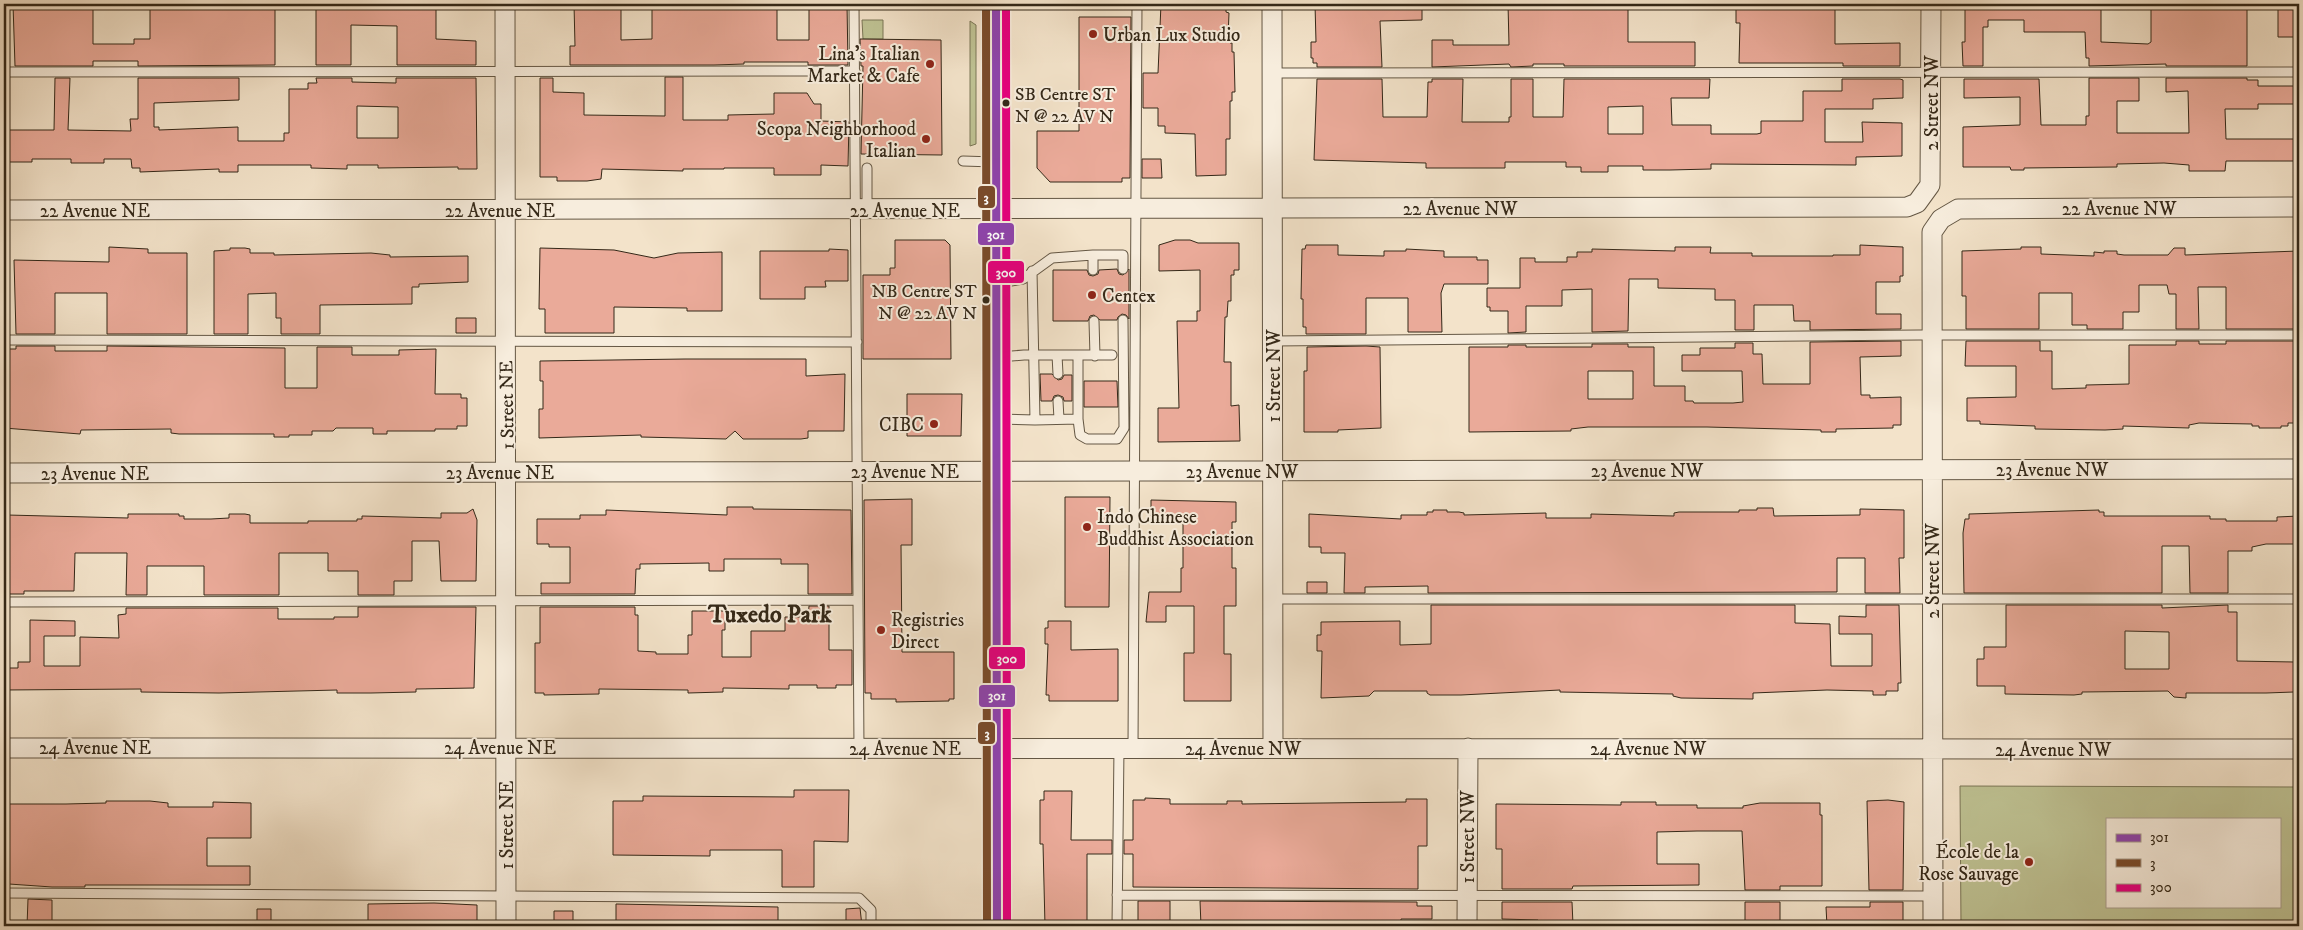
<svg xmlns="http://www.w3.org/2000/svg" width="2303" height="930" font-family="'IM FELL DW Pica',serif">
	<rect width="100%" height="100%" fill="#f3e3ca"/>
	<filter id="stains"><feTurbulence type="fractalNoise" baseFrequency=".004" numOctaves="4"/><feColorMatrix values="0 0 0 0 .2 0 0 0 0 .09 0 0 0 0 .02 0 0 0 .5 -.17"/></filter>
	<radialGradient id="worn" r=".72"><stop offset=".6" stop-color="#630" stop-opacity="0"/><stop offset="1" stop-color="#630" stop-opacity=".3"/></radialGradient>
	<path fill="#bfc394" stroke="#7a7656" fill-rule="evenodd" d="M862 20H883V39H863Z
		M970 21 976 25V144L970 146Z
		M1960 786 2299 787V926H1961ZM2107 819H2279V906H2107Z"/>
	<path fill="#eaaa99" stroke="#342818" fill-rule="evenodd" d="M13 4H93V44H134V39H150V4H275V65L138 66V61H93V66H15Z
		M316 4H436V39L476 41V65H397V26L351 25V65H316Z
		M574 4H621V40L652 39V4H777V40H809V4H847L848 65H808V62H744V64L714 65H570V46H575Z
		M1161 4H1226V12L1229 13 1228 38 1230 43H1232V52H1234L1235 92H1232V101H1230V139H1226V175L1196 176 1195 134 1165 133V126H1158V108H1143V73H1158Z
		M1315 4H1422V20L1380 21 1382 67H1317V63H1313V58H1311V42H1316Z
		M1508 4H1628V42H1695V66H1564V64H1533V66L1511 67 1509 64 1432 67V40H1453V45H1509Z
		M1736 4H1835V44L1900 43V66H1843V63H1739L1740 23H1736Z
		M1965 4H2101V42L2148 44 2151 42V4H2247V66H2166V64L2089 66V58H2086L2085 32H2024V20H1988V27H1983V66H1963L1962 42H1965Z
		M2278 4H2299V37H2278Z
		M1079 17H1131L1130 178H1122V182H1050L1037 168V131H1079Z
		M860 39 941 40 942 155 861 154 863 66H861Z
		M665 77H683V120H728V115L774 114V93H807L814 104H821V121L849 122 848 166 821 165V175H774V168H724V169H683V171L602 169 601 179 587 181H557V177H540V78H553V92L584 93V115L665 116Z
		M55 78H70L68 130 131 131 130 119H138V78H239V100L154 103V127H159V130L238 127V141H284V133H289V89H308V83H317L316 78H352V82L396 83V78H476L477 169H458V167L378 168V165H347V169L311 168V165H238V172H219V169L140 172V168H132L131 159H104V163H71V159H32V162H4V130H54ZM357 106 398 107V138H357Z
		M2089 78H2139V101H2117V133H2189L2188 91 2166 92V78H2247V80H2258V86H2296V104H2258V109H2225L2226 139H2295V161H2226L2225 171H2189V165L2164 163 2117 164V167L2024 168V170H2011L2010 167H1963V127L2020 125V97L1964 98V79H2039L2041 125H2086V116H2089Z
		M1317 79H1382L1383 117H1427L1428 82H1432V79H1463L1462 122H1509V117H1511V79H1533V117H1563L1564 79H1710L1709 98H1671L1672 125H1711V134H1757L1761 133V121H1803V91H1842V79H1900L1903 80V98L1873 99V109H1825V142H1863L1862 122 1902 123V156L1856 157V165L1711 164V169L1670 170H1643V166H1608V172H1581V167H1566V162H1505V168H1426V163L1314 160ZM1643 106V134H1608V107Z
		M1142 159H1161L1162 178H1142Z
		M895 240H945L950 245 951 359H863V275H890V268H895Z
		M1175 240H1190L1198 243H1239V270H1234V275H1231V301H1228L1227 317H1225L1224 362H1231V406L1239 405 1240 441 1158 442V408H1179L1177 321H1197V311H1200V270L1159 271V245Z
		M1306 245H1338V255L1384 256V251H1406V249L1444 251V257H1477V260H1488V284H1444L1441 293 1442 332H1408V298H1366V334H1306V327H1303V299H1301L1302 249H1305Z
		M1860 245 1903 247V276H1900V282H1876V314H1901V329L1810 330V321H1794L1793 305H1754V330H1735V300H1715V289L1658 288V279H1629L1628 331 1592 332V289L1562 290V306H1526V332L1508 333V311H1490V307H1487V288H1520V258H1535V262H1567V257H1577V252H1592V249L1675 251V247H1711L1710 253H1752V256H1833V255H1860Z
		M109 247 148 249V253H187V334H107V293H55V334H16L14 260 109 262Z
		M2021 247H2041V254L2094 256V252L2104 253V251H2117V254L2124 255H2168L2174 248H2185V255L2299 251V329H2226V287H2198L2199 329H2176V294H2169L2167 285H2139V312H2123V329H2087V325H2072V293H2039V329H1966V296H1962V251L2021 249Z
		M230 248H245L250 249V253H274V255L371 253 390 255V257L468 256V282L419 284V287H412V304L320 305V334H281V318H276V293L248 294V334H214V251L230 250Z
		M540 248 614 250 654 258 678 253 722 252V311H687V308L614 307V333H545V309H539Z
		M829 249 848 250V281H825L826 287H805V299H760V251H829Z
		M1117 269 1119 274 1123 275 1129 269V319L1126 315 1122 314 1118 317 1117 320H1100L1094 315 1090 316 1088 321H1053V270H1087L1089 275 1093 276 1098 274 1099 270Z
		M456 318H476V333H456Z
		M1901 341V356L1860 357 1861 395H1870V398L1901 397V425H1893V428L1836 429V432H1821V430L1707 427H1588L1571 429V431L1469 432V347H1508V345H1526V347H1592V344H1628V347H1654V386H1685V401H1693L1694 403H1733L1743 402 1742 371H1682V355H1700V348H1735V343H1753V354H1762L1763 384H1810V342ZM1588 371H1633V399H1588Z
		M1966 341H2040V351H2052V389L2086 388V385L2129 384V345H2176V341H2199V344H2226V341H2299V423H2288V426H2281V428H2259V426H2252V424L2199 423 2189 425V428L2123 426V429L2105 430 2035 429V426L1980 424V421H1967V398L2016 397V366H1965Z
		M16 346H55V351H107V346L285 348V388H317V347H352V355H399V350L436 349 435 394H461V398H467V426H457V429H435V431H387V434H373V428H336L333 431H312V435H289V437H274V434H179L171 433V429L81 430 80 434 4 428V349H16Z
		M1366 346 1380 347 1381 428 1338 430V432H1304V371H1307V347Z
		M685 359H806V376L845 374 844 431H808V438L801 439H743L735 431 726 439 641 437V435L539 438V409H543V381H540V361Z
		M1040 374H1052L1058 380 1062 379 1064 375H1072V401H1064L1063 397 1058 395 1054 396 1052 401H1041Z
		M1084 381H1117L1118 407H1084Z
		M907 394H962L961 436H907Z
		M1065 497H1110L1109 607H1065Z
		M912 499V545H901L902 652H954V699H949V701L896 702V699H871V693H865L864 500Z
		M1151 500 1236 502V522H1232V568H1236V606H1224V654H1231V701H1184V653H1194V606H1166V622H1146L1149 592H1181V568H1183V522H1151Z
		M727 507H753V509L851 510 852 594H808V564H781V559H724V571H709V563L640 564V569H636L635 594H541V583H570V547H549V544H537V519H580V515H606V510L727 515Z
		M1757 508H1773L1774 516 1860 515V509L1904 510V558H1899L1900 593H1865V558H1837V592L1428 593V586L1365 587V593H1344L1345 553H1321V547H1309V514L1401 519V515H1427V512H1433V510H1447V512H1459L1464 513V515L1546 513V518H1591V514L1674 516V513L1679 512H1739V510H1757Z
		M473 509 477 520 476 581H441L439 541H412V581H394V595H358V571H328V553H279V595H204V566H147V595H126L127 553H75L74 591H24V594H5L7 515 128 518V514H179V516H184V519H211L229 518V514H245L250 515V523H308V521H357V519H362V516L441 518V513H467Z
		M2099 510V512H2104V516H2210V519H2226V521H2277V517L2299 516V544H2266L2252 547V551H2228V593H2190L2189 546H2162V593H1964L1963 533 1965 519H1969V514Z
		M1307 582H1327V593H1307Z
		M1431 605H1795V623L1830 624 1831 666H1872V634H1839V616L1866 617V605H1899L1901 683H1898V691H1886V695H1873V691L1827 690 1753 693V699L1681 698 1673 696V694L1560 692V690L1461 695H1430L1427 693V691H1374L1369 696 1321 698 1322 651H1317V635H1321V622L1400 621V645L1431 644Z
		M2006 605H2162V608L2228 605V612H2237V661L2294 662V665H2299V688H2294V692L2266 693H2186V698L2174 697 2168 691 2082 692V694L2074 695 2005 694V686H1977V659H1984V647H2006ZM2125 631 2169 632V669H2125Z
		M809 606H829V650H852V685H836V688H817V685H789V689L723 688V692L688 693V690L599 689V694L544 695V693H535V643H540V607H635V615H638V651L656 652V654H688V635H692V611H725V630H722V657H751V631H785V617H808Z
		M358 607H476L474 688 416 689V692L371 693H337V690L219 693 141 692V689L4 690V668H18V662H30V620L75 621V636H44V666H80V637L119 638 118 615 126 614V608H278V619H334V617H358Z
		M1048 621H1071V650L1118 649V701H1049V695H1046L1048 644H1045V628H1048Z
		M794 790H849L848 842 814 841V887H782V850H710V856L613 855V801H643V796L794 797Z
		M1044 791H1072L1071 840H1112V854H1087V926H1045L1043 844H1040V800H1044Z
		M1145 798 1170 799V804H1227V801H1242V804L1406 802V799H1427V846H1418V889L1133 887V854H1124V840H1133V800H1145Z
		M1888 800 1904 802 1903 890H1869L1867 801Z
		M106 801H150L168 803V807H213V802L251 803V838H207V866H250V885H85V887H52L9 884 7 804H66L106 803Z
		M1621 802H1656V805H1697V808H1743V806L1760 803H1820V815H1822V886H1780V890H1745L1742 831H1697L1657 832V864H1699V885L1573 886 1572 889H1502V849H1496V804L1621 805Z
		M28 899 52 900V926H27Z
		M1138 901H1170V926H1138Z
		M1200 901 1417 902V906H1432V919H1401V926L1334 924 1201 926Z
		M1502 902H1572L1573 925 1538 926V920L1502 919Z
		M1745 902H1780V926H1745Z
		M1870 902H1903V926H1827L1826 907H1870Z
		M434 903 477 905V924L440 923 368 926V904Z
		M616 904 778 907V925L616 924Z
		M860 908 862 926H846V909Z
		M257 909H271V926H257Z
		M554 911H573V926H554Z"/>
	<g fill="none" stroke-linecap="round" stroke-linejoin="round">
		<defs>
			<path id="service" d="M854 4 859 749
				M4 72 855 71
				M1272 73 2299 72
				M963 161 994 162
				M867 210V168
				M1093 255V270
				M999 283 1023 279 1052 258 1093 255H1123V269
				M1094 321 1095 356
				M4 340 857 342
				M1273 341 1918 335H2299
				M1057 355 1058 374
				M999 357 1024 355H1112
				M1058 401 1059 419
				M999 419 1035 420 1032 271
				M1078 419 1080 435 1087 439H1117L1124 428 1123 320
				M1035 420 1078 419V355
				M1273 599H2299
				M4 602 857 600
				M1133 748 1137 4
				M4 893 859 898 871 910V926
				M1117 895 1933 896
				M1117 926 1119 748"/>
			<path id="minor" d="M505 4 506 926
				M1272 4 1273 748
				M4 210 1907 207 1917 203 1930 185 1931 4
				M4 473 2299 469
				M4 748 2299 749
				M1467 926 1468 748
				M1933 926 1932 232 1941 219 1958 209 2299 207"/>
			<path id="secondary" d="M996 4 997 926"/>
		</defs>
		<use href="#service" stroke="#645744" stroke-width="11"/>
		<use href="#minor" stroke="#645744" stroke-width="21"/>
		<use href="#secondary" stroke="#342818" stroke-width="28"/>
		<use href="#service" stroke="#f7eddd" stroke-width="9"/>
		<use href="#minor" stroke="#f7eddd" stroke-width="19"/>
		<use href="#secondary" stroke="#f7eddd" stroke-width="26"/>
		<defs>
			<path id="bus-1" d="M996 4 997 926"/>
			<path id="bus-2" d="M986 4 987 926"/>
			<path id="bus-3" d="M1006 4 1007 926"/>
		</defs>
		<use href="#bus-1" stroke="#f7eddd" stroke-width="11"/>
		<use href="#bus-2" stroke="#f7eddd" stroke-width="11"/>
		<use href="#bus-3" stroke="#f7eddd" stroke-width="11"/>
		<use href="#bus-1" stroke="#8e44ad" stroke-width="8"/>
		<use href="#bus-2" stroke="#7a4b2a" stroke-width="8"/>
		<use href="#bus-3" stroke="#e5007d" stroke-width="8"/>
	</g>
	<g fill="#8f2418" stroke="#f7eddd" stroke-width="2">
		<circle cx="1093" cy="34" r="5"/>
		<circle cx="930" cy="64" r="5"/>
		<circle cx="926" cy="139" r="5"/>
		<circle cx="1092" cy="295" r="5"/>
		<circle cx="934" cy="424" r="5"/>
		<circle cx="1087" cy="527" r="5"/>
		<circle cx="881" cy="630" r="5"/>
		<circle cx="2029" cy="862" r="5"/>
	</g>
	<g fill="#342818" stroke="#f7eddd" stroke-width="2">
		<circle cx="1006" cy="103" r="4.5"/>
		<circle cx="986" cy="300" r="4.5"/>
	</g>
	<g text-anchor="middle" stroke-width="4" stroke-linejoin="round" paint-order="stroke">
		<g font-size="18" fill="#342818" stroke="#f7eddd" text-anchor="start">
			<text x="1015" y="100">SB Centre ST<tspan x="1015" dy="22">N @ 22 AV N</tspan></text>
			<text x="977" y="297" text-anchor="end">NB Centre ST<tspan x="977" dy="22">N @ 22 AV N</tspan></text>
		</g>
		<g font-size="19" fill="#342818" stroke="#f7eddd" text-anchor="start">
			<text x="1103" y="41">Urban Lux Studio</text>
			<text x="920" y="60" text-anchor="end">Lina's Italian<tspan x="920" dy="22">Market &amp; Cafe</tspan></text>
			<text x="916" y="135" text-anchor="end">Scopa Neighborhood<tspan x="916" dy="22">Italian</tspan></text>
			<text x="1102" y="302">Centex</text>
			<text x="924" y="431" text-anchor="end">CIBC</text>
			<text x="1097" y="523">Indo Chinese<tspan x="1097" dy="22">Buddhist Association</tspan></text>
			<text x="891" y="626">Registries<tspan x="891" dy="22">Direct</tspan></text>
			<text x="2019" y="858" text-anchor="end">École de la<tspan x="2019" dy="22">Rose Sauvage</tspan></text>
		</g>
		<g font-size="19" fill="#342818" stroke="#f7eddd">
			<text transform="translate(1931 103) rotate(-90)" y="7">2 Street NW</text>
			<text x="1460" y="215">22 Avenue NW</text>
			<text x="2119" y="215">22 Avenue NW</text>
			<text x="95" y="217">22 Avenue NE</text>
			<text x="500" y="217">22 Avenue NE</text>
			<text x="905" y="217">22 Avenue NE</text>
			<text transform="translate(1273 376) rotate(-90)" y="7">1 Street NW</text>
			<text transform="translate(506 405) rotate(-91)" y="7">1 Street NE</text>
			<text x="2052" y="476">23 Avenue NW</text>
			<text x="1647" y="477">23 Avenue NW</text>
			<text x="905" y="478">23 Avenue NE</text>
			<text x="1242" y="478">23 Avenue NW</text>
			<text x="500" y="479">23 Avenue NE</text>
			<text x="95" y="480">23 Avenue NE</text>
			<text transform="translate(1932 571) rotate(-90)" y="7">2 Street NW</text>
			<text x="95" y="754">24 Avenue NE</text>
			<text x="500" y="754">24 Avenue NE</text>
			<text x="905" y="755">24 Avenue NE</text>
			<text x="1243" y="755">24 Avenue NW</text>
			<text x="1648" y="755">24 Avenue NW</text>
			<text x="2053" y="756">24 Avenue NW</text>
			<text transform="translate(506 825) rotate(-90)" y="7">1 Street NE</text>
			<text transform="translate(1467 837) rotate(-90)" y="7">1 Street NW</text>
		</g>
		<g font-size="24" font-weight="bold" fill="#342818" stroke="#f7eddd">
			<text x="770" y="622">Tuxedo Park</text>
		</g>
	</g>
	<g stroke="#f7eddd" stroke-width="2">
		<rect x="977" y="185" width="19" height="24" rx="5" fill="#7a4b2a"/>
		<rect x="977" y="222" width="38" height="24" rx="5" fill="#8e44ad"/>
		<rect x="987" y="260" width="38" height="24" rx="5" fill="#e5007d"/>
		<rect x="988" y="646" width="38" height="24" rx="5" fill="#e5007d"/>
		<rect x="978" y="684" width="38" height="24" rx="5" fill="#8e44ad"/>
		<rect x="977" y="721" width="19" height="24" rx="5" fill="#7a4b2a"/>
	</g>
	<g font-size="14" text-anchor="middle" font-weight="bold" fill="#fff">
		<text x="986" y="202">3</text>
		<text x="996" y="239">301</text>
		<text x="1006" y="277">300</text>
		<text x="1007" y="663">300</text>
		<text x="997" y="700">301</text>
		<text x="987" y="738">3</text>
	</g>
	<rect width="2303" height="930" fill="none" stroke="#f3e3ca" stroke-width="20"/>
	<rect x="5" y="5" width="2293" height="920" fill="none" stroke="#342818" stroke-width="2.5"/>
	<rect x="10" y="10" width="2283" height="910" fill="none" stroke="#342818"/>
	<rect x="2106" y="818" width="175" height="90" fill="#f7eddd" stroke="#a99e8e"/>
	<rect x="2116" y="834" width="25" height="8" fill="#8e44ad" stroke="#a99e8e"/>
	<text x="2150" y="842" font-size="15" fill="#342818">301</text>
	<rect x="2116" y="859" width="25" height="8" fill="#7a4b2a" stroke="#a99e8e"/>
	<text x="2150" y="868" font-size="15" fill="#342818">3</text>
	<rect x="2116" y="884" width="25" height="8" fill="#e5007d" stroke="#a99e8e"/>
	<text x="2150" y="892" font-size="15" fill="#342818">300</text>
	<rect width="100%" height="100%" filter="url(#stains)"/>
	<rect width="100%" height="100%" fill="url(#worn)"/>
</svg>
